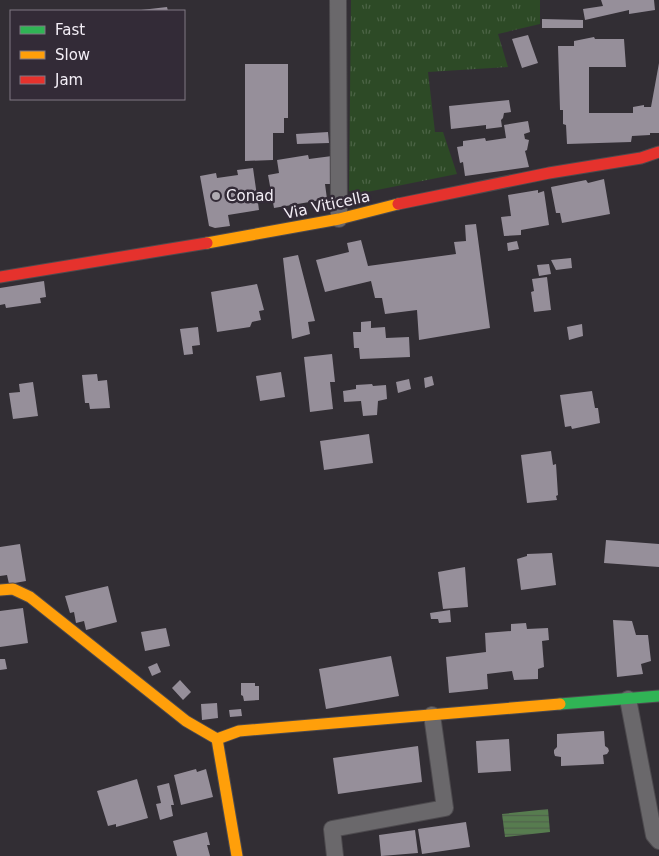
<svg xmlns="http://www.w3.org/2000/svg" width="659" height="856" font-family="'DejaVu Sans',sans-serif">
	<defs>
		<pattern id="grass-tufts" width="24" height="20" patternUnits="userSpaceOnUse" patternTransform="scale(1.25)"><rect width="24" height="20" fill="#2d4a26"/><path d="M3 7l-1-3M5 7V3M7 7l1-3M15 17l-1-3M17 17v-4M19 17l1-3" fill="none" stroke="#4c6446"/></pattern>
		<pattern id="water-rules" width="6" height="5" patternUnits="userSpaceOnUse" patternTransform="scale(1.25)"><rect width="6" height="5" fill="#577c4f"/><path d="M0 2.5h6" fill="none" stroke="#50624c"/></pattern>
	</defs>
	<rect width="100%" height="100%" fill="#322e34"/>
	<path fill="url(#grass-tufts)" d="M351 0H540V24L498 34 508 67 428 72 435 132H443L457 174 357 194 349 191Z"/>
	<path fill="url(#water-rules)" d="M548 809 550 832 505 837 502 814Z"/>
	<path fill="#968f9a" d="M601 0H654L655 10 629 14V10L585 20 583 9 603 6Z
		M167 7 168 11H141V10Z
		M542 19 583 20V28H542Z
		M528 35 538 63 522 68 512 39Z
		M594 37 595 39H624L626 67H589V113H633V107L644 105V107H651L659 63V133H650V135L632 136 631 142 567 144 566 125 563 124V110H560L558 46H574V41Z
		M245 64H288V118H284V133H273V160L245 161Z
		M509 100 511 112 504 113 503 118 501 120 502 127 486 129V125L451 129 449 106Z
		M528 121 530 132 524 134 525 139 529 140 527 150 525 151 529 167 465 176 463 162 460 163 457 147 463 146V141L485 138 486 141 506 138 504 125Z
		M328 132 329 143 297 144 296 134Z
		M308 155 309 159 332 156 333 184H325L327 199 274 208 268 175 279 173 277 160Z
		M253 168 259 210 228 215 230 226 215 228 209 226 200 176 216 173 217 178 238 175 237 170Z
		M604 179 610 214 562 223 560 213H556L551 187 586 180 588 183Z
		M538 190V193L544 191 549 225 521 230V235L504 236 501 217 511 216 508 195Z
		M476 224 490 328 419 340 417 310 385 314 382 298H375L371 281 325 292 316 260 349 252 347 243 361 240 368 266 456 254 454 242 466 241 465 225Z
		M517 241 519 249 508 251 507 243Z
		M298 255 315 321 308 322 310 334 292 339 283 258Z
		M571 258 572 268 556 270 551 260Z
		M549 264 551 274 539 276 537 265Z
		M547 277 551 310 534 312 531 292 534 291 532 279Z
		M44 281 46 297 40 298 41 303 6 308 5 304 0 305V288Z
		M257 284 264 310 259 311 261 320 252 322 250 327 217 332 211 292Z
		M371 321V328L385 327 386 338 409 337 410 357 360 359 359 348H354L353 332H361V322Z
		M582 324 583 336 569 340 567 327Z
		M198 327 200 345 192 346 193 354 184 355 180 329Z
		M332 354 335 382H330L333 409 310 412 304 357Z
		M281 372 285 397 260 401 256 376Z
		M97 374 98 381 107 380 110 408 90 409 89 403H85L82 375Z
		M432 376 434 385 425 388 424 378Z
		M409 379 411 389 398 393 396 382Z
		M33 382 38 416 13 419 9 393 20 392 19 384Z
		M372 384 373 386 386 385 387 399 378 401 377 415 363 416 361 401 344 402 343 391 356 389V385Z
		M592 391 595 408H598L600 423 572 429 571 426 565 427 560 395Z
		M369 434 373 463 324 470 320 441Z
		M551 451 553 465 556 464 558 495 556 496 557 500 527 503 521 455Z
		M606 540 659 544V567L604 563Z
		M20 544 26 581 9 584 7 575 0 576V547Z
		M552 553 556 585 521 590 517 559 527 556V554Z
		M465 567 468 607 443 609 438 572Z
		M108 586 117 622 86 630 84 621 76 623 74 612 70 613 65 596Z
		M23 608 28 643 0 647V611Z
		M450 610 451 622 439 623 438 619H431L430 613Z
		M613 620 632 621 636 635H648L651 661 641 664 643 674 617 677Z
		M526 623 527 629 548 628 549 640 542 641 544 667 538 669V679L514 680 512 671 487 674 488 689 449 693 446 657 486 652 485 633 511 631V624Z
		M166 628 170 646 145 651 141 632Z
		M391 656 399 696 326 709 319 669Z
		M0 659H5L7 669 0 670Z
		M157 663 161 672 152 676 148 667Z
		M180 680 191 692 183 700 172 688Z
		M241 683H255V686H259V700L244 701 243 696 241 695Z
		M217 703 218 718 202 720 201 704Z
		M241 709 242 716 230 717 229 710Z
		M604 731 605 746 608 748 609 751 607 754 603 755 604 764 561 766V757L555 756 554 753V750L557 747V734Z
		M509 739 511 771 478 773 476 741Z
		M418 746 422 782 338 794 333 758Z
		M196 769 197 772 206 769 213 797 181 805 174 775Z
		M137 779 148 818 116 827V824L108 826 97 791Z
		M169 783 174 805H171L173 816 160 820 156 804 161 803 157 786Z
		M466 822 470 847 422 854 418 829Z
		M415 830 418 853 381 856 379 835Z
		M207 832 210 845H207L210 856H177L173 841Z"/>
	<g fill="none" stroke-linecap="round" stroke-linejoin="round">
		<defs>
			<path id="street" d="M338 0 339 219
				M628 699 654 835 659 841
				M335 856 332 829 445 808 432 715"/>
			<path id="fast" d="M560 704 659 696"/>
			<path id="slow" d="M207 243 339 219 398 204
				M0 590 13 589 30 597 186 721 217 739 237 856
				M217 739 239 731 560 704"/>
			<path id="jam" d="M398 204 549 173 641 158 659 152
				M0 277 207 243"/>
		</defs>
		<use href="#street" stroke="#4d4a4e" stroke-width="18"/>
		<use href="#fast" stroke="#4d4a4e" stroke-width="13"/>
		<use href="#slow" stroke="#4d4a4e" stroke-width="13"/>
		<use href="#jam" stroke="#4d4a4e" stroke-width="13"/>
		<use href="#street" stroke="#6a686b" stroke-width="16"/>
		<use href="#fast" stroke="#30b455" stroke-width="11"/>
		<use href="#slow" stroke="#ff9f0a" stroke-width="11"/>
		<use href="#jam" stroke="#e5322d" stroke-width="11"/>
	</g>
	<circle fill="#afabb2" stroke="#332b37" stroke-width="2" cx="216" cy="196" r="5"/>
	<g text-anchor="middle" stroke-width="5" stroke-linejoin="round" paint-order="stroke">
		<g font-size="15" fill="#f3eef6" stroke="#332b37" text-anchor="start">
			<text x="226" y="201">Conad</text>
		</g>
		<g font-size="15" fill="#f3eef6" stroke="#332b37">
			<text transform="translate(327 205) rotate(-12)" y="5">Via Viticella</text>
		</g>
	</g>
	<rect x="10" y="10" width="175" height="90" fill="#332b37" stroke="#807983"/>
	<rect x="20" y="26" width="25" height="8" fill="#30b455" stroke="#807983"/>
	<text x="55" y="35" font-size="15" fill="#f3eef6">Fast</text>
	<rect x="20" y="51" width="25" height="8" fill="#ff9f0a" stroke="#807983"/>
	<text x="55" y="60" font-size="15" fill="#f3eef6">Slow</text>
	<rect x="20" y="76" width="25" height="8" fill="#e5322d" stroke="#807983"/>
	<text x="55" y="85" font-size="15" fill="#f3eef6">Jam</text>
</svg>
